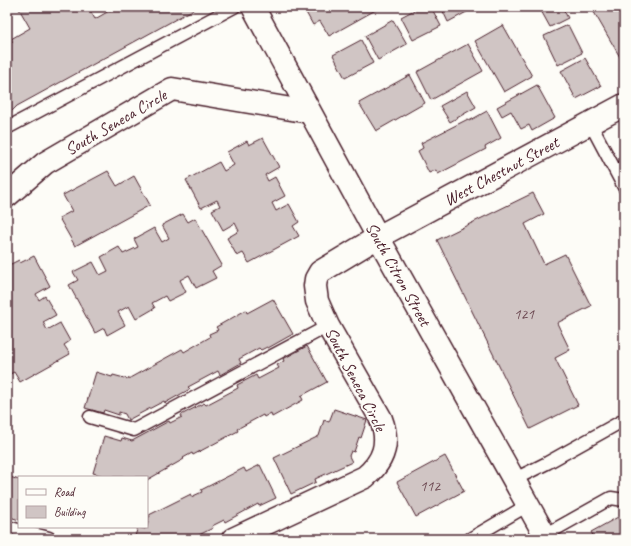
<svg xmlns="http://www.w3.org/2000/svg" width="631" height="546" font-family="Caveat,sans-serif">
	<rect width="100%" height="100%" fill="#fdfcf7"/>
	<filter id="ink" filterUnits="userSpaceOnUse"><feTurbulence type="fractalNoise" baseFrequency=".025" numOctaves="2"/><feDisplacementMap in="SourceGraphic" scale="8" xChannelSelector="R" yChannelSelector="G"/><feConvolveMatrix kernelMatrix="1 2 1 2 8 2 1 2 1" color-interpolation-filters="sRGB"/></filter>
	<g filter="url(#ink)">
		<path fill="#d0c5c4" stroke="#4a1f2b" d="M18 7H88L95 19 116 7H198L17 106 7 116V45L13 42 11 39 30 28Z
			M303 7H381L329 36 320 21 313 25Z
			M420 7H431L441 26 413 40 401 17Z
			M441 7H474V8L448 22Z
			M539 7H562L568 18 550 27Z
			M591 7H624V64Z
			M393 20 407 44 378 60 365 36Z
			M503 25 532 76 504 92 475 41Z
			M568 25 582 53 558 65 544 36Z
			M361 40 373 63 345 78 333 55Z
			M468 44 483 71 431 100 417 72Z
			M585 58 601 86 576 99 561 71Z
			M410 75 425 103 376 131 359 103Z
			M537 85 555 118 532 131 529 125 521 129 511 111 502 116 497 107Z
			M467 91 476 107 450 122 440 106Z
			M487 111 501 138 485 147 486 149 438 174 436 170 429 173 418 151 423 148 421 143 468 119 469 121Z
			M263 138 279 167 265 175 268 181 275 177 285 196 272 203 276 211 289 204 299 222 293 226 299 236 249 263 243 253 237 256 227 238 239 231 235 223 223 230 212 210 220 206 217 200 201 208 186 180 219 162 224 171 234 165 227 152 247 141 249 145Z
			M108 171 117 186 134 176 150 205 75 246 59 218 72 211 63 195Z
			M533 193 544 214 525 224 544 264 565 254 591 306 557 323 570 350 555 358 578 405 530 429 437 240Z
			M183 214 188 222 195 218 222 265 212 271 216 278 196 288 189 275 180 280 186 292 168 301 165 296 152 303 155 308 136 319 129 306 118 312 125 325 107 335 104 328 95 333 69 285 78 280 73 272 93 262 100 275 108 271 101 257 119 247 123 254 138 247 134 239 154 228 162 242 169 238 162 225Z
			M34 256 50 286 36 294 39 300 45 296 56 315 43 322 47 330 60 323 70 341 64 345 70 354 20 382 14 372 8 375 7 373V351L10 350 7 344V266L19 260 20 263Z
			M273 299 293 334 268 348 267 347 261 350 259 348 239 359 241 363 220 375 218 371 188 387 190 389 165 403 164 401 128 420 125 414 119 412V415L104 410 103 413 85 408 96 372 112 377 113 375 128 379 182 349 184 352 210 337 209 334 218 330 216 327 246 310 247 313Z
			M307 346 327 382 301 396 303 400 272 417 271 413 264 417 263 415 237 429 238 431 193 455 192 453 183 458 184 459 147 480V477H107L93 473 104 436 121 441 122 438 132 441 169 421 170 423 182 417 181 415 204 403 206 405 238 388 237 385 256 375 258 379 279 368 277 365 284 361 283 359Z
			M334 409 367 420 361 438 359 437 354 452 351 451 349 456 352 462 315 479 316 482 291 494 274 458 319 436 324 420 329 422Z
			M445 456 464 491 416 517 397 482Z
			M260 465 276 498 259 506 258 504 225 522 224 520 212 526 213 528 191 539H134L138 527 145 529 147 527 149 519 148 517H150L149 515 191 494V497L202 492 201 490 244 468 246 472Z
			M7 476 19 480V520L7 516Z
			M618 517 622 525 624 523V539H595L591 532Z"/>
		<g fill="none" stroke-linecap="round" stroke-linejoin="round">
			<defs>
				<path id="lane" d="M590 123 624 187
					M7 128 234 7
					M90 417 134 430 328 326
					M513 480 547 463 624 420
					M7 527 49 538
					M545 535 611 498 624 500
					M470 539 528 505"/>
				<g id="street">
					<path id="s1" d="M7 196 45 163 172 89 309 112"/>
					<path id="s2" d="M233 539 365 477C384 461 390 443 381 419L328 326 317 301 315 286 316 279 320 272 378 237 624 105"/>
				</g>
				<g id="secondary">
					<path id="s3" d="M253 7 378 237 547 539"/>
				</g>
			</defs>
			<use href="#lane" stroke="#4a1f2b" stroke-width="15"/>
			<use href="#street" stroke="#4a1f2b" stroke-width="25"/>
			<use href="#secondary" stroke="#4a1f2b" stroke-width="25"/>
			<use href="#lane" stroke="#fdfcf7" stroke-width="12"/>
			<use href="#street" stroke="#fdfcf7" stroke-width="22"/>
			<use href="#secondary" stroke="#fdfcf7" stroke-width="22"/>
		</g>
	</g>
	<g text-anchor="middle" stroke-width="3.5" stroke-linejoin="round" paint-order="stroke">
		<g font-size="15" fill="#6c4851">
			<text x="524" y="319">121</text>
			<text x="430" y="491">112</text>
		</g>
		<g font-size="17" fill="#4a1f2b" stroke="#fdfcf7">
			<text dy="6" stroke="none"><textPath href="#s1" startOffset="132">South Seneca Circle</textPath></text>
			<text dy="6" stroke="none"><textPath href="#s2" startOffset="583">West Chestnut Street</textPath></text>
			<text dy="6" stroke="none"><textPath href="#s3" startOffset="304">South Citron Street</textPath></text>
			<text transform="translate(356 379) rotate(63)" y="6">South Seneca Circle</text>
		</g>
	</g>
	<rect width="631" height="546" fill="none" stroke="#fdfcf7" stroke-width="24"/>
	<rect x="12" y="12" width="607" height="522" fill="none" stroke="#4a1f2b" stroke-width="1.5" filter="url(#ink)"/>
	<rect x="18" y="476" width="130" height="52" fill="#fdfcf7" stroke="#b5a4a5"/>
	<rect x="26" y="489" width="20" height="6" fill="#fdfcf7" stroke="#b5a4a5"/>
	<text x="54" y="496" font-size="12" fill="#4a1f2b">Road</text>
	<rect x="26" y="506" width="20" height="12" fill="#d0c5c4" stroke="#b5a4a5"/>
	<text x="54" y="516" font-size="12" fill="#4a1f2b">Building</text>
</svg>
